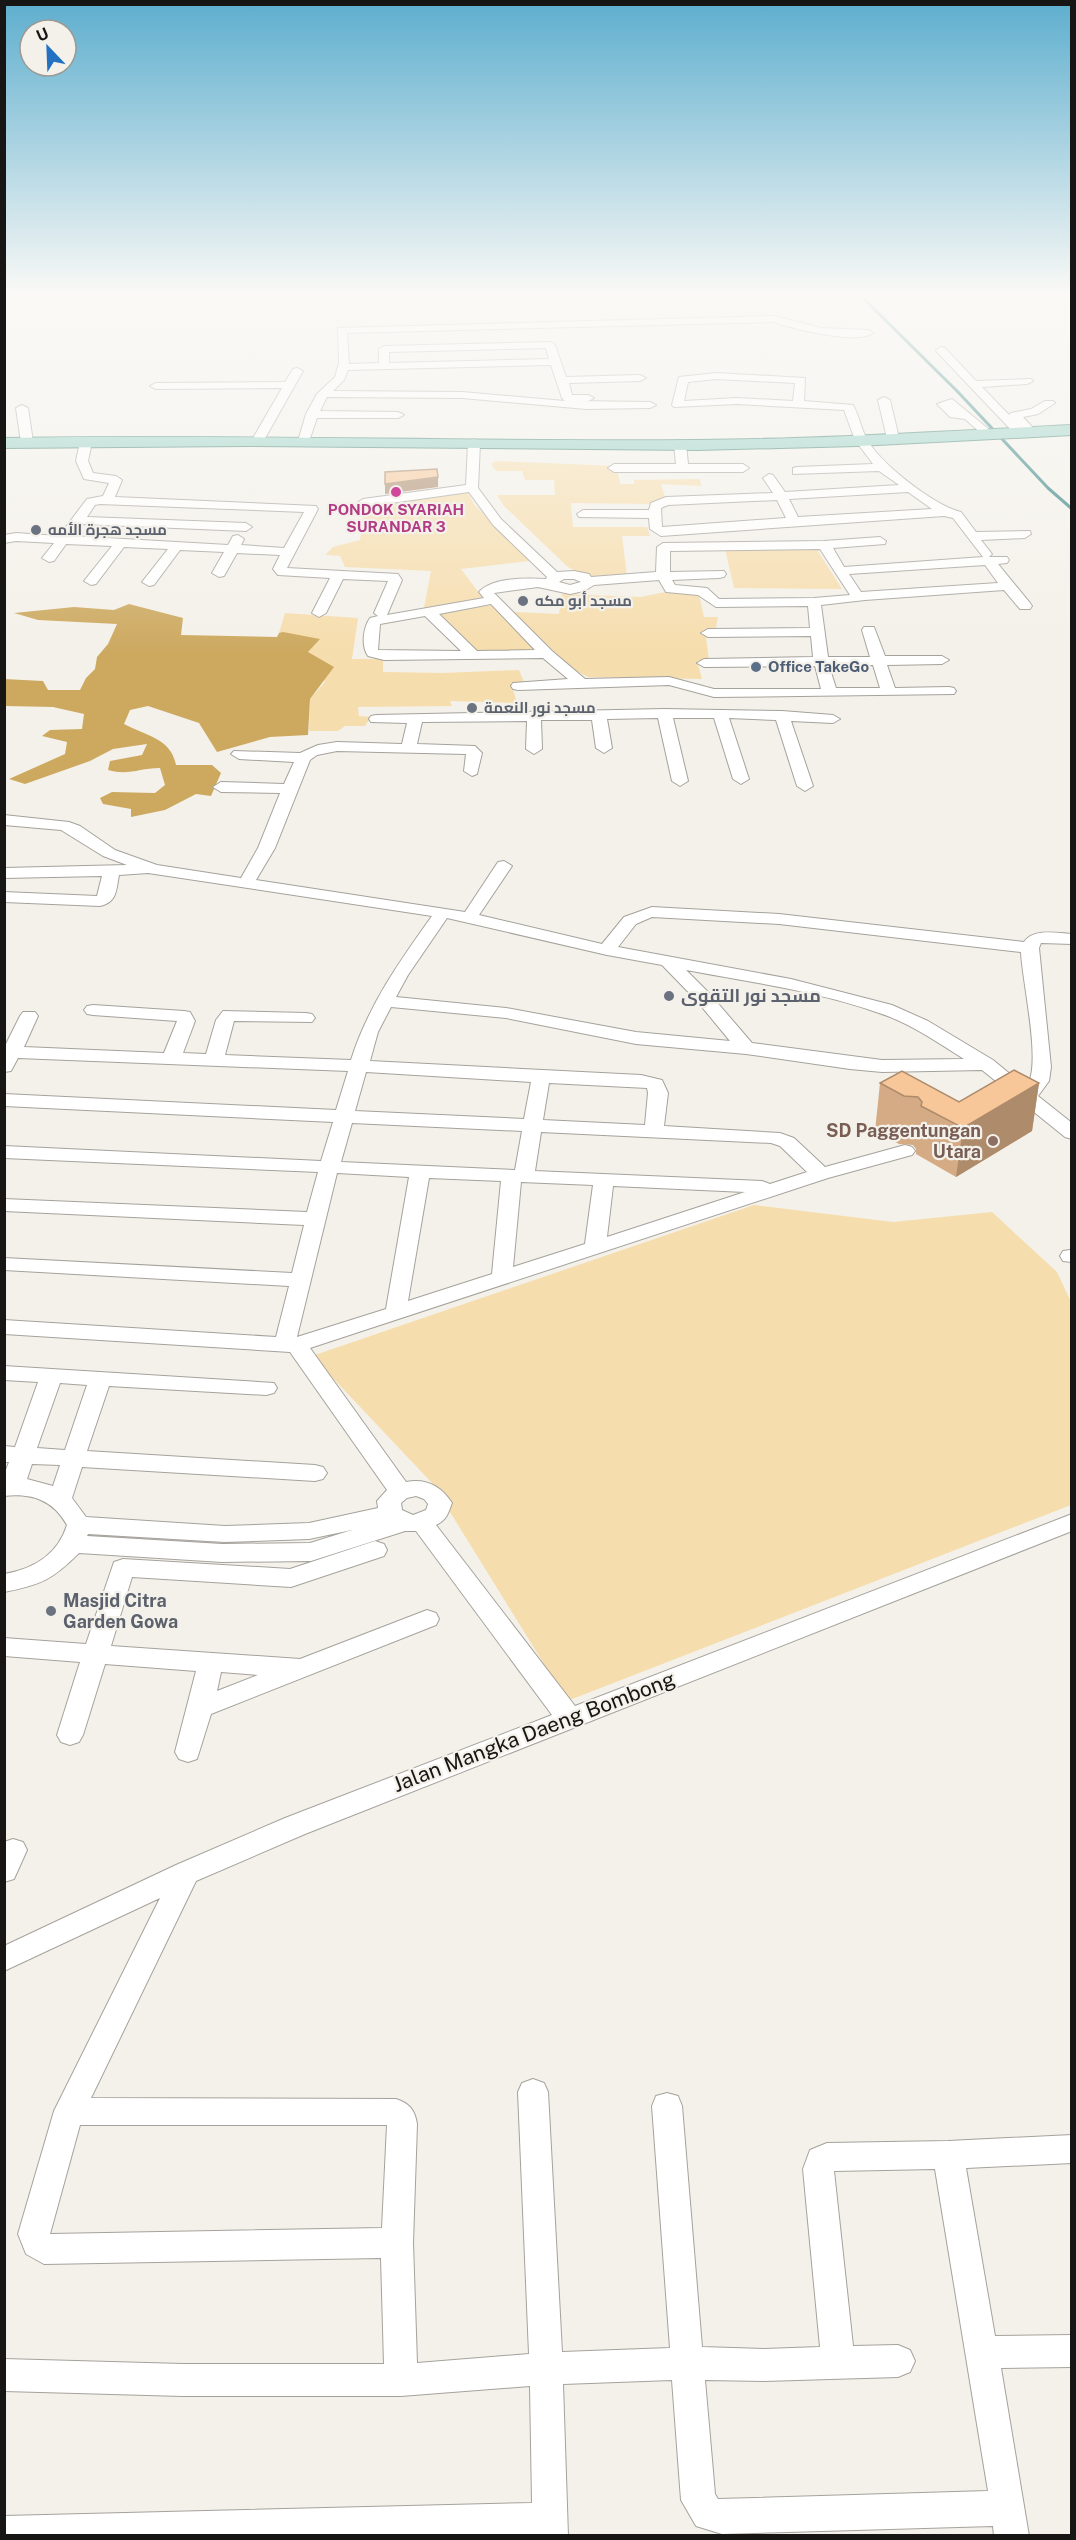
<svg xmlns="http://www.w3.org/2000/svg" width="1076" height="2540" font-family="'Public Sans',Cairo,sans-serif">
	<rect width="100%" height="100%" fill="#f4f1ea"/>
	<path fill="#f6ddad" d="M496 461 617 466 620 484H634V480L700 479 701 486 661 484 665 497 653 504 571 503 573 527H647L650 536H622L627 576 588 577 568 567 504 506 497 495H555L554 480H525L522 471H496L491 464Z
		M467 490 474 504 529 561 461 569 485 601 424 608 431 571 345 567 340 556 325 555 333 547 360 540 363 516 385 511 388 502Z
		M816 548 842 589 734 588 725 549Z
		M665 592 699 595 704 617H718L714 637 706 638 709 660 697 661 702 679 588 677 572 669 514 612 559 614 562 594 641 597Z
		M493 605 537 651 477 652 437 613Z
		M285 613 358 618 352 659H383V672L442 673 519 670 524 682 511 683 517 703 450 701 452 706 358 707 359 716 371 717 365 726H345L338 731H309L310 699 325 682 308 652 319 639 279 633Z
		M754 1205 893 1222 992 1212 1057 1272 1071 1302V1505L567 1701 432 1483 312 1356Z"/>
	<path fill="#cda960" d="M129 604 183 618 181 635 277 637 279 633 283 632 320 639 308 652 334 667 310 699 308 735 270 737 217 752 199 723 148 706 130 710 124 724C146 736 171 738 176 765H212L221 773 211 796 196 794 165 810 131 817V809L103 804 100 798 112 792 155 793 165 785 160 768C139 768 129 776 108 770L110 761 142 755 147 744 113 749 90 761 25 784 9 779 65 754 67 742 42 736 50 730 82 729 84 714 53 707 5 706 4 679 43 681 48 690H80L86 678 95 669 97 657 108 644 117 624 38 620 14 613 74 607 114 610Z"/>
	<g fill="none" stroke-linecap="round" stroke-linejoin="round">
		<path stroke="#267a7b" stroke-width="3" d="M862 297 958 392 1048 488 1072 509"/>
		<defs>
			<path id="minor" d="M775 316 821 328 868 330 873 333C858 345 793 329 774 322L347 333 349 364 379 363V349L384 346 550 342 555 345 566 377 640 375 646 378 640 381 569 383 572 395H588L594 398 588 401H573L650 402 656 405 650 408 586 409 462 398 327 397 320 411 398 412 404 415 398 418H317L308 444 304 445 298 441 306 414 317 394 335 377 339 363 338 328ZM546 348 549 359 389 363V352ZM551 365 562 398 565 401 462 392 333 391 344 380 348 370Z
				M941 347 945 348 976 381 1031 379 1033 381 1027 384 982 387 1009 415 1011 413 1031 409 1045 401H1053L1055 403 1038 414 1023 417 1034 429 1032 431 1025 432 1023 434H1015L937 352 936 350Z
				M297 368 303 371 264 440 258 444 252 440 282 388 156 389 150 386 156 383 285 382 293 369Z
				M716 373 805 378 804 401 853 405C859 415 861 429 867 439 880 464 935 506 961 512L976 532 1030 531 1031 534 1025 538 981 540 992 554 989 557H1007L1009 560 1007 563 998 564 1030 603 1032 606 1030 609H1020L1004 590 865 600 821 605 828 657H870L862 630 864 627H874L885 656H942L949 660 942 664 887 665 895 688 949 687 954 688 956 691 954 694 714 697 669 685 518 690 513 689 511 686 513 683 568 679 543 658 384 660 368 656C361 646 363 628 370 618L378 616 374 613 388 581 343 579 326 613 319 617 312 613 330 578 278 575 273 569 280 555 237 553 224 576 219 577 212 573 224 552 180 550 154 585 149 586 142 582 168 549 124 547 96 584 91 585 84 581 112 546 66 544 54 561 49 562 42 558 54 543 16 541 4 543V535L16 533 59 536 87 499 103 496 109 483 84 479 76 461 80 442 86 438 92 442 88 461 93 473 116 476 122 480 115 497 316 506 318 509 287 568 398 574 402 580 387 615 484 598 479 592C493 577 527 578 546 579L547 577 493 525 469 492 363 507 357 503 363 499 466 485 468 443 474 439 480 443 478 488 501 519 557 572 574 571 589 574 591 577 656 572 657 547 663 543 824 541 880 537 886 541 885 544 833 548 844 567 983 557 953 518 944 516 661 536 650 529 649 518 579 517 577 514 583 510H649L651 503 666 497 773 493 763 478 769 474 773 475 785 492 899 485 879 471 793 474V468L797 467 873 464 855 440 844 410 737 404 674 407 672 405 679 377ZM716 379 795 383 793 401 737 398 684 401 688 382ZM908 492 932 509 798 517 789 499ZM777 500 786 518 662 527 661 508 668 505ZM100 504 304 512 284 548 241 545 244 539 238 535 233 536 228 545 72 536 81 524 246 531 252 527 246 523 87 517 95 505ZM820 549 850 595 814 598 719 599 707 588 675 585 672 580 719 578 724 577 726 574 724 571 670 572V551ZM985 565 998 583 861 592 849 574ZM564 579H574L581 582 570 585 559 582ZM659 580 666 592 698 595 716 607 808 606 810 628 708 629 701 633 708 637 811 636 813 657 704 659 697 663 704 667 815 666 821 689H714L669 677 585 679 552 651 494 593 538 587 570 594 584 591 594 585ZM491 604 535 650 477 651 439 614ZM425 616 461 651 378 650 380 624ZM873 665 880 688H836L829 666Z
				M884 397 890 400 899 438 897 440H889L887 438 878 400Z
				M952 399 992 432V436H984L965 419 950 417 937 404Z
				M22 405 28 408 33 442 27 446 21 442 16 408Z
				M680 440 686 444 688 464H743L749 468 743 472H614L608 468 614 464H676L674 444Z
				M664 709 782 711 833 715 840 719 833 723 791 721 813 786 805 791 797 786 776 720 729 718 749 779 741 784 733 779 714 718H673L688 781 680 786 672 781 658 718 607 719 612 748 604 753 596 748 592 720H541L542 749 534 754 526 749 527 721 422 722 417 744 475 746 482 753 477 774 472 776 464 771 466 754 337 751 317 755 310 760 275 848 256 880 465 912 498 862 504 861 512 866 479 915 602 944 624 917 652 907 779 914 1024 942C1033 928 1057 933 1072 934V944L1041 943 1039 948 1051 1067 1049 1081 1038 1096 1072 1123V1139L1065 1137 982 1070 882 1072 850 1069 746 1054 636 1044 506 1018 391 1007 378 1032 370 1061 641 1075 662 1080 668 1093 664 1126 780 1133 794 1138 825 1167 905 1145 912 1147 915 1151 912 1155 828 1178 310 1348 406 1482C426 1478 441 1486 452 1503 448 1513 447 1520 436 1525L575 1706 1072 1514V1531L305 1834 196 1881 91 2098 396 2099C409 2103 415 2110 417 2124L413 2243 417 2363 529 2354 518 2092 522 2083 533 2079 544 2083 548 2092 562 2352 670 2348 652 2106 656 2096 667 2093 678 2096 682 2106 702 2347 764 2349 820 2347 803 2169 810 2150 827 2143 948 2141 1072 2135V2163L966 2168 995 2336 1072 2335V2367L1001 2368 1029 2536H994L993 2526 722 2534 696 2526 681 2500 672 2380 563 2384 568 2536H4V2516L532 2503 530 2386 401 2396H183L4 2391V2359L183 2364H384L381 2258 44 2264 26 2254 18 2234 54 2111 160 1898 4 1971V1946L176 1865 285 1818 552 1715 416 1531H405L311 1561 222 1562 79 1553C53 1579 41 1585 4 1592V1574C34 1569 58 1554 67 1525 53 1500 32 1493 4 1496V1475L9 1462H4V1446L15 1447 38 1382 4 1380V1366L274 1383 277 1388 274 1393 266 1395 109 1386 87 1451 315 1465 323 1467 327 1473 323 1479 315 1481 82 1467 72 1498 86 1517 225 1526 309 1523 378 1508 377 1501 387 1490 290 1352 4 1334V1320L276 1337 289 1286 4 1270V1258L292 1273 304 1225 4 1211V1199L307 1212 318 1172 4 1158V1146L321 1161 333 1122 4 1106V1094L336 1110 348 1071 18 1058 11 1071 4 1072V1048L20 1016 23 1012H35L38 1016 24 1047 164 1053 177 1021 93 1015 87 1014 84 1010 87 1006 93 1005 184 1011 190 1012 195 1021 183 1053 206 1054 216 1020 223 1011 306 1013 312 1014 315 1018 312 1022 234 1021 225 1055 351 1060C368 1006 399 962 432 916L148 873 119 875C116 891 117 902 100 906L4 902V892L97 896 102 876 4 878V868L127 865 103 856 61 830 4 825V815L69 822 80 826 115 850 157 865 241 878 258 848 280 793 221 792 213 787 221 782 284 784 294 762 239 759 231 754 234 751 300 753 318 745 337 742 402 744 407 723 371 722 369 719 371 716 376 715ZM652 917 779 924 1021 952C1022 981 1043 1068 1026 1087L993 1060 928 1021 892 1005 791 979 618 947 636 924ZM447 918 607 955 662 965 697 1001 730 1041 636 1032 506 1008 396 997 408 975ZM686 970C750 982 817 991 879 1013 910 1023 937 1042 964 1059L882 1060 752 1043 709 993ZM366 1072 531 1082 524 1119 355 1111ZM549 1083 647 1088 648 1093 645 1125 543 1120ZM352 1123 522 1131 515 1170 341 1162ZM541 1132 771 1143 780 1146 807 1172 770 1184 762 1181 535 1171ZM337 1173 409 1177 386 1309 297 1337ZM429 1178 501 1181 492 1274 408 1301ZM521 1182 593 1185 585 1244 513 1267ZM613 1186 745 1192 607 1237ZM60 1383 87 1385 65 1450 37 1448ZM32 1464 60 1465 53 1486 27 1479ZM416 1496 424 1499 428 1504 426 1510 413 1515 402 1510 401 1503 407 1498ZM352 1530 310 1543 222 1544 87 1536 88 1534 225 1542 309 1539ZM80 2125H387L382 2228 50 2234ZM935 2169 988 2491 718 2499 715 2494 705 2380 764 2381 898 2377 910 2372 915 2361 910 2350 898 2345 853 2346 834 2171Z
				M1070 1250 1072 1262 1063 1261 1060 1256 1063 1251Z
				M375 1541 384 1544 387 1550 384 1556 291 1587 132 1577 111 1646 300 1659 427 1610 436 1613 439 1619 436 1625 211 1714 197 1759 188 1762 179 1759 175 1752 196 1671 105 1664 83 1735 79 1742 70 1745 61 1742 57 1735 80 1662 4 1656V1638L86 1644 114 1562 123 1559 290 1569ZM221 1672 258 1675 217 1691Z
				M13 1839 23 1842 27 1850 14 1879 4 1882V1842Z"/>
			<path id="primary" d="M1072 425V435L858 446 697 450 244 446 4 448V438C235 434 466 442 696 440 822 439 947 431 1072 425Z"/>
		</defs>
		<use href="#minor" stroke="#a5a29c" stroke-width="2"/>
		<use href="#primary" stroke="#357969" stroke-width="2"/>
		<use href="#minor" fill="#fff" fill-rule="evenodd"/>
		<use href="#primary" fill="#8fcec1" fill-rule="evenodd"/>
	</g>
	<path fill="#d4ab84" d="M880 1083 959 1102 1039 1083 1032 1131 956 1177 916 1154V1149L913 1145 899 1144 875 1131Z"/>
	<path fill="#ad8b6b" d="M438 477V487L385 494V484Z
		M1039 1083 1032 1131 956 1177 963 1128Z"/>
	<path fill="#f7c799" stroke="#ad8b6b" stroke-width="1.5" d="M437 469 438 477 385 484V472Z
		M1014 1070 1039 1083 963 1128 921 1106 922 1102 918 1097 904 1096 880 1083 902 1071 959 1102Z"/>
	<linearGradient id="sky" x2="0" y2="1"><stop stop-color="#5daece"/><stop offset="0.45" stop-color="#faf9f6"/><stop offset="1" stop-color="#faf9f6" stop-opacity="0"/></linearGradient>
	<rect width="1076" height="653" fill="url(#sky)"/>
	<circle fill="#d1479c" stroke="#f4f1ea" stroke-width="2" cx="396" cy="492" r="6"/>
	<g fill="#6b7280" stroke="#f4f1ea" stroke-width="2">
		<circle cx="36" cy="530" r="6"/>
		<circle cx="523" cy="601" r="6"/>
		<circle cx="472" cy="708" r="6"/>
		<circle cx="669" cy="996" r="6"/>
		<circle cx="51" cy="1611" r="6"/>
	</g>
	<circle fill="#5c6f8a" stroke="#f4f1ea" stroke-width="2" cx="756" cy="667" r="6"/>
	<circle fill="#8d6e63" stroke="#f4f1ea" stroke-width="2" cx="993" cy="1141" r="6"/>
	<g text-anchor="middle" stroke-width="4.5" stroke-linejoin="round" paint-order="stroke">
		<g font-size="15" font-weight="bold" fill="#b23c85" stroke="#f4f1ea">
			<text x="396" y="515">PONDOK SYARIAH<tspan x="396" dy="17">SURANDAR 3</tspan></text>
		</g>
		<g font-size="15" font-weight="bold" fill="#5b616d" stroke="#f4f1ea" text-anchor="start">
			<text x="48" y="535">مسجد هجرة الأمه</text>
			<text x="535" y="606">مسجد أبو مكه</text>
			<text x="484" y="713">مسجد نور النعمة</text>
		</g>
		<g font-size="15" font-weight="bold" fill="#4e5e75" stroke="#f4f1ea" text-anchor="start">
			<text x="768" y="672">Office TakeGo</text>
		</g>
		<g font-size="18" font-weight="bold" fill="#5b616d" stroke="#f4f1ea" text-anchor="start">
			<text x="681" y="1002">مسجد نور التقوى</text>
			<text x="63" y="1607">Masjid Citra<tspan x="63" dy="21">Garden Gowa</tspan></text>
		</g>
		<g font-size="18" font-weight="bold" fill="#785e54" stroke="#f4f1ea" text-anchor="end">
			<text x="981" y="1137">SD Paggentungan<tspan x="981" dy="21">Utara</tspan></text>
		</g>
		<g font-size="21" fill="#171614" stroke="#f4f1ea">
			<text transform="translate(534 1732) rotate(-21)" y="7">Jalan Mangka Daeng Bombong</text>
		</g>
	</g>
	<rect width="1076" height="2540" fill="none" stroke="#171614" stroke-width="12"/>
	<g transform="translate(48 48) rotate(337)"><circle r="28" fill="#f4f1ea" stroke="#9c9994" stroke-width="1.5"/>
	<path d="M0-4.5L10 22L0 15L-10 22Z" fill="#2371c0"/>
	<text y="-9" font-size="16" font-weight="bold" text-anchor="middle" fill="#171614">U</text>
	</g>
</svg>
